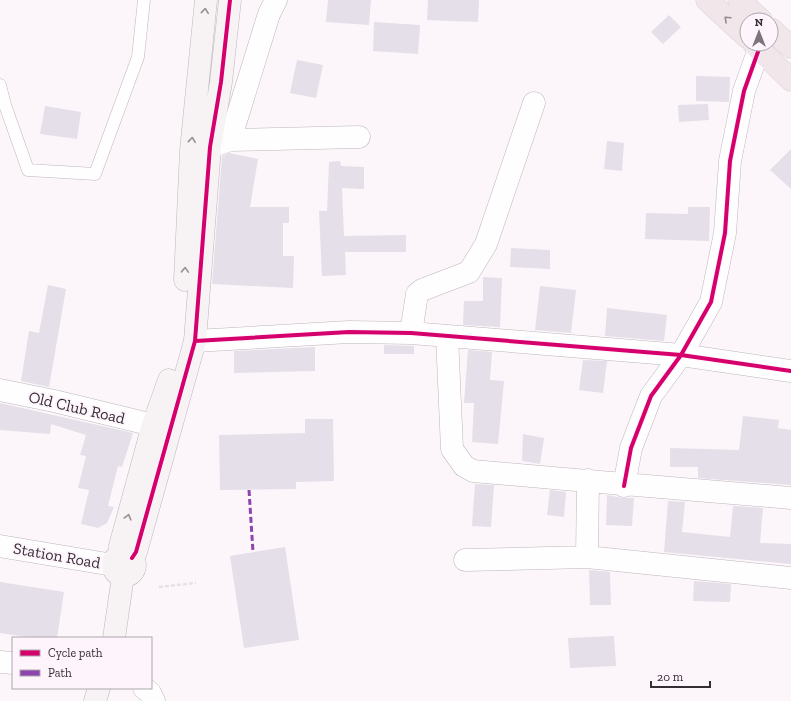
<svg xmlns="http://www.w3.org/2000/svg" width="791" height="701" font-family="'Zilla Slab',serif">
	<rect width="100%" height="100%" fill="#fcf6fb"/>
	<path fill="#e4dfe8" d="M328 0H371L369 25 326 22Z
		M428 0H479L478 22 427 20Z
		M669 15 681 27 663 44 651 32Z
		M374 22 420 25 418 54 373 51Z
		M297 60 323 65 316 98 290 93Z
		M696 76 730 77 729 102 696 101Z
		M708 104 709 120 679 122 678 105Z
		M45 106 81 112 77 139 40 134Z
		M607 141 624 143 622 171 604 169Z
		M791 149V189L770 170Z
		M229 153 258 159 250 207H289V223H283V256H294L293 288 212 284 222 156Z
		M340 161 341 166 364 167V189L342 188 344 236 406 235V252H345L346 275 322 276 319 211H327L329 162Z
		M688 207H710L709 241 645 239 646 213 688 214Z
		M511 248 550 250V269L510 267Z
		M483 277 502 278 500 327 463 325 464 301H483Z
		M48 285 66 289 49 387 21 381 29 331 39 333Z
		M540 286 576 290 571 333 535 330Z
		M607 308 667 315 664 341 605 336Z
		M384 345 414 346V354H384Z
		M315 347V371L234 373V351Z
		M468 350 492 352 490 380 504 381 498 444 472 442 474 403H464Z
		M583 360 607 361 603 393 579 390Z
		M0 403 133 433 122 467 118 466 108 506 114 507 107 523 98 528 81 524 89 490 78 488 86 456 80 455 86 435 51 424 50 434 0 430Z
		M743 416 779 420 778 428 791 430V485L698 478V467H670V448L739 450Z
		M305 419H333L334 481 296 482V489L220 490 219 435 305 433Z
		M523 434 544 438 540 464 522 461Z
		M475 484 494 485 491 527 472 526Z
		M550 490 566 492 564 517 547 515Z
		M607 495 622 498H634L632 526 606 525Z
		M668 501 685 502 682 532 730 537 733 506 763 508 760 543 791 544V564L664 552Z
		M285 547 299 640 244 648 230 556Z
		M589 570 610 572 611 605H590Z
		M694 581 731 584 730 602 693 601Z
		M0 582 64 592 57 638H35L0 633Z
		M614 636 616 666 570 668 568 638Z"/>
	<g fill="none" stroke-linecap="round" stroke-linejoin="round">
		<defs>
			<path id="lane" d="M0 85 5 105 28 170 95 174 138 57 144 0"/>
			<path id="street" d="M230 140 359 137
				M210 147 230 140 269 14 276 0
				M411 333 417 294 422 290 469 272 486 244 534 103
				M447 336 452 449 464 466 473 471C579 480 685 490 791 498
				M195 341 349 332 411 333 681 355 791 371
				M0 390 54 401 153 425
				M624 486 631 448 651 396 681 355 711 302 725 233 730 161 744 91 759 49
				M0 546 113 565
				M587 557 588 480
				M465 560 587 557 791 578
				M0 662 13 663
				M144 688 150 693 154 701"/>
			<path id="secondary" d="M185 280 191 150 206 0
				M113 565a11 11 0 1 1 22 0a11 11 0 1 1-22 0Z
				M120 555V546L153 425 169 380
				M132 558 136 552 195 341 210 147 221 82 230 0
				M114 638 123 576
				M95 701 99 688"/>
			<path id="primary" d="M707 0 747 37
				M739 0 761 20
				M771 29 791 47
				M754 44 791 80"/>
		</defs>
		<use href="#lane" stroke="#bdb6bc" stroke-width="13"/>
		<use href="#street" stroke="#bdb6bc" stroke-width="23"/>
		<use href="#secondary" stroke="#bdb6bc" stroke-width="23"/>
		<use href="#primary" stroke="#d6d2d5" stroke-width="23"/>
		<path stroke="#e4e2e3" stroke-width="2.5" stroke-dasharray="4 2" stroke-linecap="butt" d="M159 587 196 583"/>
		<use href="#lane" stroke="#fffefe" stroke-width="12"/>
		<use href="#street" stroke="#fffefe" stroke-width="22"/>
		<use href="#secondary" stroke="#f7f3f4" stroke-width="22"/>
		<use href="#primary" stroke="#f1e7ea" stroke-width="22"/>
		<path stroke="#8e44ad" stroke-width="3" stroke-dasharray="6 3" stroke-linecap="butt" d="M249 490 253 552"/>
		<defs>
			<path id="cycleway" d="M195 341 349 332 411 333 681 355 791 371
				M624 486 631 448 651 396 681 355 711 302 725 233 730 161 744 91 759 49
				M132 558 136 552 195 341 210 147 221 82 230 0"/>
		</defs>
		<use href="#cycleway" stroke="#fef4fc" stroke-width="6"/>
		<use href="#cycleway" stroke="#d6006c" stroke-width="4"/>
	</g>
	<defs><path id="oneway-chevron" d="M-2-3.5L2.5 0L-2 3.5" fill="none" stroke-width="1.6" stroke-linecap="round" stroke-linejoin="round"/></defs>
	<g stroke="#969094">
		<use href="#oneway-chevron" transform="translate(205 11) rotate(-84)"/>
		<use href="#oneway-chevron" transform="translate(192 140) rotate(-84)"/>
		<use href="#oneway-chevron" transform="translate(185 270) rotate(-88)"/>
		<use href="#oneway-chevron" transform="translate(128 517) rotate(-75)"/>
	</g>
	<use stroke="#948a90" href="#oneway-chevron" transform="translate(727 19) rotate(-137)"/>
	<g text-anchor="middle" stroke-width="4" stroke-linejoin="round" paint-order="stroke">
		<g font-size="16" fill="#362e35" stroke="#fef4fc">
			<text transform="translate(77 407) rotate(13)" y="6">Old Club Road</text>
			<text transform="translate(57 555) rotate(10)" y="6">Station Road</text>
		</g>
	</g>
	<rect x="12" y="637" width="140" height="52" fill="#fef4fc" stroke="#aea5ac"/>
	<rect x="20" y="650" width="20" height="6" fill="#d6006c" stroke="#aea5ac"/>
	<text x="48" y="657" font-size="12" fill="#362e35">Cycle path</text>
	<rect x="20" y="670" width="20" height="6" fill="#8e44ad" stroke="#aea5ac"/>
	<text x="48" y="677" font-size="12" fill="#362e35">Path</text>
	<g transform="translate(759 32)"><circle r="19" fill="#fef4fc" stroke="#aea5ac"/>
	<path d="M0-3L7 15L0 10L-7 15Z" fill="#7b747a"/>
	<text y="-6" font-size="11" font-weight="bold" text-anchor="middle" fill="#362e35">N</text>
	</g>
	<path d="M651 681v6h59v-6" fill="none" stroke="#362e35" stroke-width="2"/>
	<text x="657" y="681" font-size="12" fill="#362e35" stroke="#fef4fc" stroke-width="3" paint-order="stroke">20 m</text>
</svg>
